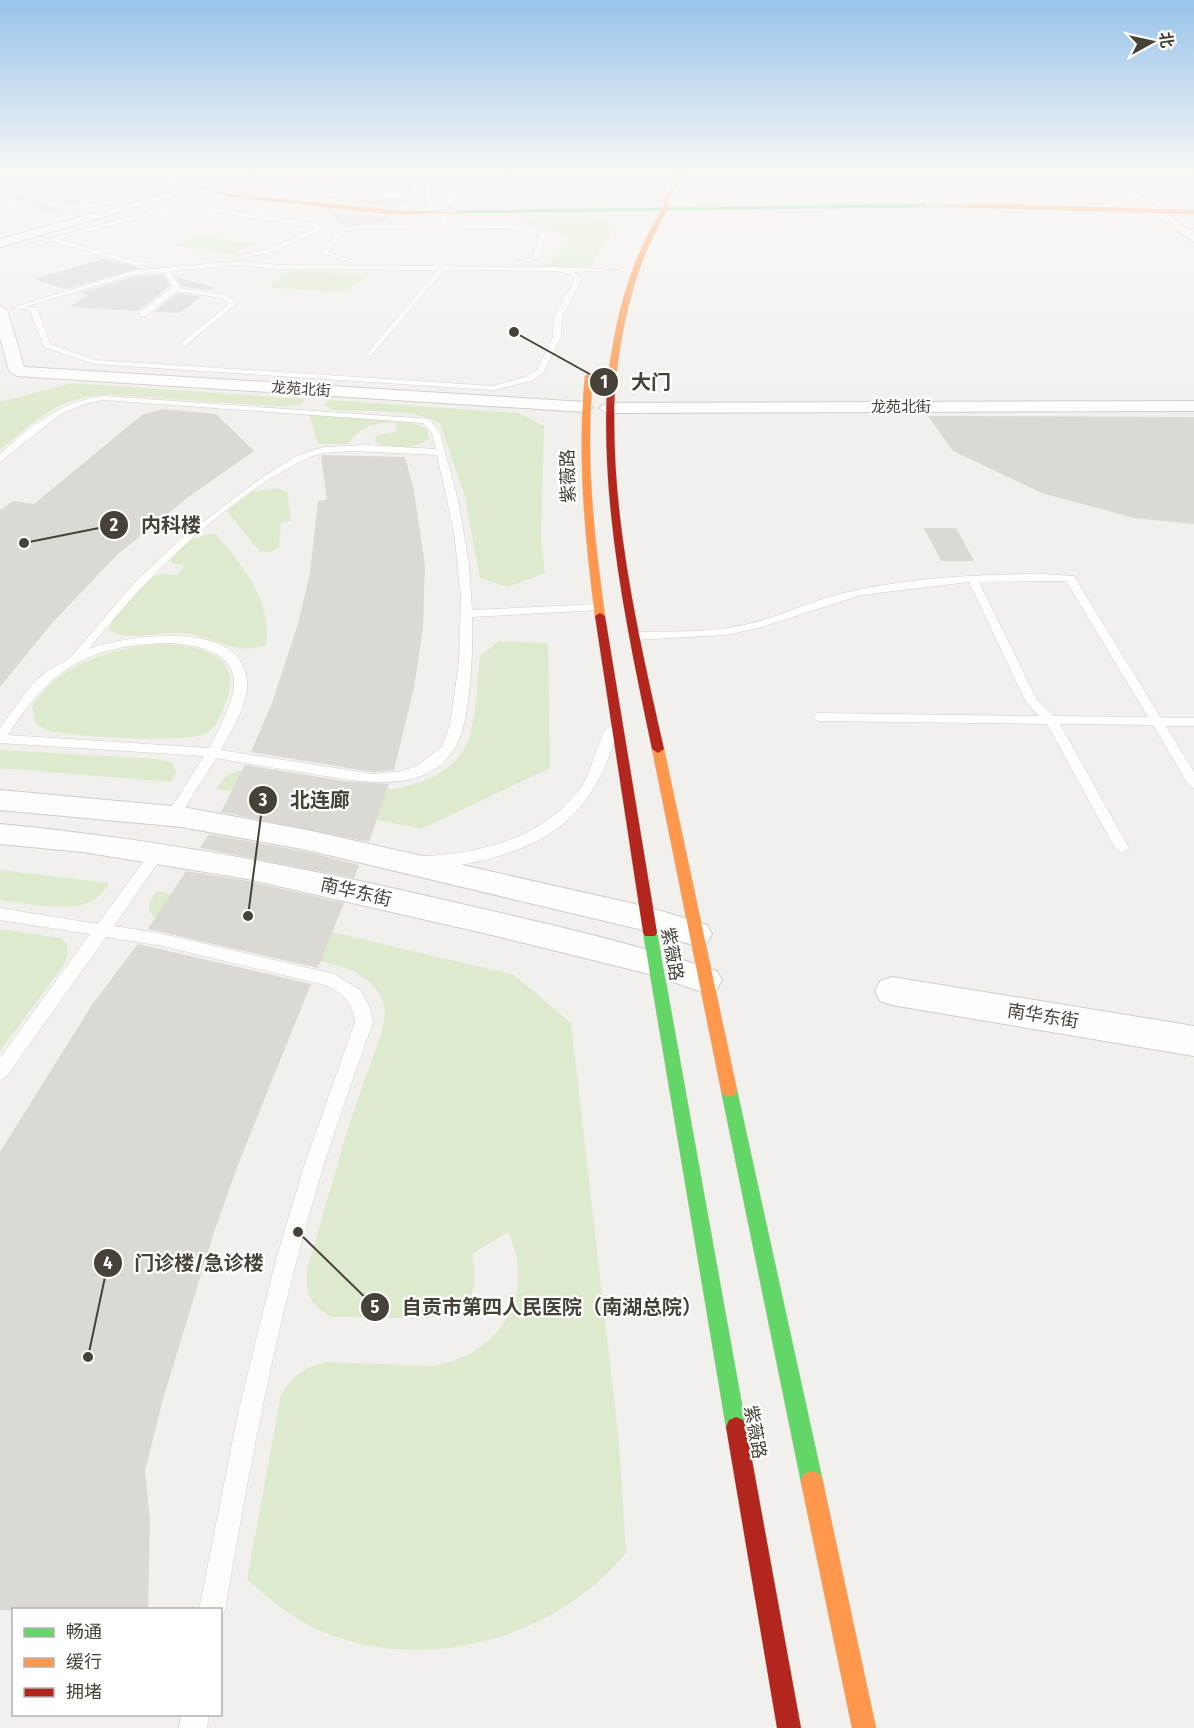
<svg xmlns="http://www.w3.org/2000/svg" width="1194" height="1728" font-family="'Fira Sans Condensed','Noto Sans SC',sans-serif">
	<rect width="100%" height="100%" fill="#f1f0ec"/>
	<path fill="#deeacd" d="M221 173H238L237 177C253 177 269 176 285 175L286 173H311L307 187 296 189 221 174Z
		M318 173H330L327 192 404 189 406 173H412L413 190 350 195 316 192 314 190Z
		M590 217 616 226 590 267 543 268 571 237 518 219Z
		M199 236 257 244 233 254 175 246Z
		M302 271 368 275 345 292 268 288 287 272Z
		M72 383 307 399 299 405 286 407 114 395C62 393 37 419 0 450V402Z
		M329 400 519 413 544 426 541 538 545 573 507 587 480 578 465 497 440 424C419 408 361 412 334 410L324 406Z
		M309 414 411 422 427 429 429 438C418 450 389 449 375 442L376 436 397 431 395 422C374 423 358 427 348 444H318Z
		M276 488 287 492 291 521 281 522 279 548 270 552 259 551 227 511 252 492Z
		M208 534H216C243 567 272 600 266 645 234 657 214 635 182 633 159 631 129 643 109 630L112 621 153 576 162 574 178 575 184 566 172 563 171 558 192 539Z
		M499 641 548 643 550 768 421 829 261 795 216 789 228 774 246 769C289 776 334 787 378 789 411 791 458 773 469 738 477 713 477 683 480 656Z
		M158 644C197 645 247 653 225 704 220 715 216 729 205 734 188 743 72 737 51 731 44 730 40 726 35 722L32 707C58 664 111 648 158 644Z
		M0 750 158 759 172 763 176 773 171 782 0 768Z
		M0 870 109 883C91 919 40 905 8 901L0 900Z
		M157 891 514 975 571 1023 619 1442 626 1553C555 1639 424 1675 321 1631 293 1619 269 1599 247 1579L281 1395C293 1375 305 1367 327 1362L433 1366C499 1356 538 1294 508 1232L472 1254C484 1318 448 1319 397 1318 375 1317 354 1317 332 1317 310 1306 305 1293 307 1269L349 1125 382 1031 385 1012 381 996 370 982 354 971 336 965 156 921 149 910 150 901Z
		M0 929 61 938 67 944 68 954 63 966 0 1051Z"/>
	<path fill="#dbd9d4" d="M0 173 53 174 6 185 4 188 68 213 80 211V215L34 210 37 205 33 202 0 195Z
		M330 173H406V189L366 193 326 190Z
		M68 179 82 184 81 203 69 205 23 188Z
		M325 198 380 200 406 198V200L399 206H391Z
		M331 212 356 214 388 216 380 223 342 226Z
		M104 259 141 268 66 289 34 279Z
		M163 274 170 286 138 311 70 307 88 295 80 293 133 277Z
		M176 277 213 287 209 290 181 286Z
		M177 293 201 297 179 313 154 312Z
		M163 409 216 414 254 451 191 495 118 554 53 622 0 687V510L13 501 34 504 142 415Z
		M928 416 1194 417V524L1134 518 1042 493 953 451Z
		M323 455 405 457 414 491 425 565 423 628 414 688 394 770 373 772 251 752 272 703 298 624 310 573 318 501 327 500 321 456Z
		M924 528H956L974 561H941Z
		M245 765 343 781 389 784 369 842 221 812Z
		M209 834 307 852 359 865 354 878 200 848Z
		M186 871 248 881 344 903 318 968 148 929Z
		M138 944 311 984 239 1162 214 1232 163 1399 145 1471 150 1520 148 1610H0V1152L92 1005Z"/>
	<g fill="none" stroke-linecap="round" stroke-linejoin="round">
		<defs>
			<path id="lane" d="M68 173 85 174 139 194 128 201 69 211 6 187ZM68 177H82L132 194 126 198 69 207 15 187Z
				M209 173 309 191 312 173H317L314 192 366 195 412 191V173H417L420 190C394 211 240 187 209 173Z
				M528 173H534L533 177 553 179 596 173C576 182 549 185 528 179L527 176 517 180 472 177 517 176Z
				M887 173H892L922 203H918Z
				M427 179 430 181 433 208 430 210 427 208 424 181Z
				M0 197 32 204 35 206 32 208 0 201Z
				M286 202 288 205 263 215 317 224 322 229 273 252 241 258 238 256 269 249 316 228 200 210 162 212 58 239 134 261 153 262 151 265H134L51 241 23 249 20 247 162 208 200 206 256 214Z
				M447 212 450 214 444 225C472 225 523 217 546 234L539 258 516 265 513 263 533 257 540 235 509 228 362 229 344 231 328 252 353 261V263L321 253 340 229 362 225H438Z
				M239 261 279 265 554 267 620 270 574 272 582 279 562 317 561 337 543 373 531 381 494 390 94 364 44 347 30 310 11 308 132 271ZM239 265 279 269 438 270 367 353 370 357 444 270 556 271 570 274 575 279 554 317 553 337 537 370 525 377 494 386 95 360 50 344 37 308 27 306 133 275 164 272 173 287 140 312V316H146L176 291 222 298 230 303 181 343 184 347 237 303 226 295 180 288 170 271Z
				M103 396 429 419 440 433 458 500 469 564 472 610 599 604 605 607 599 610 472 617C473 648 471 718 457 744 428 800 351 780 302 772 274 768 245 763 216 758L178 819H168L166 816 204 756 0 743V728L31 685 47 671 70 658 135 582 182 538 260 479 296 456 323 447 366 445 436 449 432 433 423 423 103 400 88 403 62 413 0 462V454C34 424 57 403 103 396ZM351 451 437 455 454 532 461 596 459 662 450 725 442 747 418 765 403 771 373 774 221 750C231 731 249 704 247 681 242 618 128 635 89 649 144 579 228 495 310 457L323 453ZM171 643C255 650 241 690 209 748L8 735C51 668 89 644 171 643Z
				M1044 574 1074 576 1161 718H1194V726H1166L1194 772V788L1189 786 1153 725 1060 724 1129 848 1122 853 1115 848 1047 724 818 721 812 717 818 713 1039 716 1026 702 969 582 861 595 761 627 727 635 634 640 628 636 634 632C670 631 708 633 744 625 784 616 821 596 862 589 922 577 983 574 1044 574ZM1044 581H1066L1148 717 1054 716 1037 700 979 582Z
				M611 726 618 730C595 808 559 843 479 861 462 865 437 870 420 865L418 861 420 857 425 856C485 853 545 837 582 786 591 774 601 728 611 726Z
				M159 846 166 851 114 926 163 934 334 974 360 990 369 1006 373 1022C351 1084 329 1145 311 1208 273 1340 248 1475 225 1610L220 1619V1610H199L239 1409 276 1260 305 1163 355 1022C353 1002 343 993 325 985L163 946 106 937 6 1077 0 1080V1058L90 934 0 920V908L98 924 154 847Z
				M181 1714H209L207 1728H179Z"/>
			<path id="street" d="M473 173H484L445 210H437V206Z
				M1096 173H1107L1194 233V242Z
				M190 187 199 189 0 247V239Z
				M0 306 7 310 24 367 585 402 593 407 585 412 17 376 9 371 0 337Z
				M1194 401V411L607 413 599 408 607 403Z
				M0 790 182 807 307 830 648 907 707 925 712 934 707 943 696 946 647 931 307 850 182 827 0 810Z
				M0 824C159 839 315 869 470 906 553 925 636 944 717 971L722 980 717 989 705 993 653 975 492 935 248 879 83 852 0 844Z
				M892 977 1194 1026V1056L892 1005 880 1001 875 991 880 981Z"/>
			<path id="fast" d="M924 204 926 207 454 213 457 211Z
				M650 926 655 928 657 932 746 1427 743 1434 736 1437 729 1434 726 1427 643 932 645 928Z
				M729 1083 735 1085 737 1090 823 1482 820 1490 812 1493 804 1490 801 1482 721 1090 723 1085Z"/>
			<path id="slow" d="M129 173 235 195 391 210 460 213 391 214 235 197Z
				M680 173H684L667 201 670 206C635 261 622 322 615 386L608 388C607 376 610 362 612 351 620 299 636 251 664 206L663 201Z
				M989 204 1194 210V214L921 206Z
				M589 374 593 376C585 457 594 536 605 616L600 619 595 616C585 536 577 457 585 376Z
				M658 745 664 749 737 1090 735 1095 729 1097 723 1095 721 1090 652 749Z
				M812 1471 820 1474 823 1482 876 1728H852L801 1482 804 1474Z"/>
			<path id="jam" d="M611 384 615 386C609 510 637 629 664 749L658 753 652 749C627 629 601 510 607 386Z
				M600 613 605 616 657 932 655 936H645L643 932 595 616Z
				M736 1417 743 1420 746 1427 801 1728H777L726 1427 729 1420Z"/>
		</defs>
		<use href="#lane" stroke="#cfcec9" stroke-width="1"/>
		<use href="#street" stroke="#cfcec9" stroke-width="2"/>
		<use href="#fast" stroke="#d0cdc3" stroke-width="1"/>
		<use href="#slow" stroke="#d0cdc3" stroke-width="1"/>
		<use href="#jam" stroke="#d0cdc3" stroke-width="1"/>
		<use href="#lane" fill="#fdfdfc" fill-rule="evenodd"/>
		<use href="#street" fill="#fdfdfc" fill-rule="evenodd"/>
		<use href="#fast" fill="#63d668" fill-rule="evenodd"/>
		<use href="#slow" fill="#ff974d" fill-rule="evenodd"/>
		<use href="#jam" fill="#b3261e" fill-rule="evenodd"/>
	</g>
	<linearGradient id="sky" x2="0" y2="1"><stop stop-color="#97c3ea"/><stop offset="0.42" stop-color="#f9f8f6"/><stop offset="1" stop-color="#f9f8f6" stop-opacity="0"/></linearGradient>
	<rect width="1194" height="415" fill="url(#sky)"/>
	<g text-anchor="middle" stroke-width="4.5" stroke-linejoin="round" paint-order="stroke">
		<g font-size="15" fill="#474238" stroke="#fff">
			<text transform="translate(301 389) rotate(4)" y="5">龙苑北街</text>
			<text x="901" y="412">龙苑北街</text>
		</g>
		<g font-size="18" fill="#474238" stroke="#fff">
			<text transform="translate(568 476) rotate(-91)" y="6">紫薇路</text>
			<text transform="translate(356 892) rotate(13)" y="6">南华东街</text>
			<text transform="translate(672 954) rotate(80)" y="6">紫薇路</text>
			<text transform="translate(1043 1016) rotate(9)" y="6">南华东街</text>
			<text transform="translate(755 1432) rotate(80)" y="6">紫薇路</text>
		</g>
	</g>
	<path fill="none" stroke="#474238" stroke-width="2" d="M514 332L604 382M24 543L114 525M248 916L263 800M88 1357L108 1263M298 1232L375 1307"/>
	<g fill="#474238" stroke="#fff" stroke-width="2">
		<circle cx="514" cy="332" r="6"/>
		<circle cx="24" cy="543" r="6"/>
		<circle cx="248" cy="916" r="6"/>
		<circle cx="88" cy="1357" r="6"/>
		<circle cx="298" cy="1232" r="6"/>
		<circle cx="604" cy="382" r="15"/>
		<circle cx="114" cy="525" r="15"/>
		<circle cx="263" cy="800" r="15"/>
		<circle cx="108" cy="1263" r="15"/>
		<circle cx="375" cy="1307" r="15"/>
	</g>
	<g font-size="18" text-anchor="middle" font-weight="bold" fill="#fff">
		<text x="604" y="388">1</text>
		<text x="114" y="531">2</text>
		<text x="263" y="806">3</text>
		<text x="108" y="1269">4</text>
		<text x="375" y="1313">5</text>
	</g>
	<g font-size="20" text-anchor="middle" font-weight="bold" fill="#474238" stroke="#fff" stroke-width="4.5" stroke-linejoin="round" paint-order="stroke">
		<text x="651" y="389">大门</text>
		<text x="171" y="532">内科楼</text>
		<text x="320" y="807">北连廊</text>
		<text x="199" y="1270">门诊楼/急诊楼</text>
		<text x="552" y="1314">自贡市第四人民医院（南湖总院）</text>
	</g>
	<rect x="12" y="1608" width="210" height="108" fill="#ffffff" stroke="#b5b3af" stroke-width="1.5"/>
	<rect x="24" y="1628" width="30" height="9" fill="#63d668" stroke="#b5b3af" stroke-width="1.5"/>
	<text x="66" y="1638" font-size="18" fill="#474238">畅通</text>
	<rect x="24" y="1658" width="30" height="9" fill="#ff974d" stroke="#b5b3af" stroke-width="1.5"/>
	<text x="66" y="1668" font-size="18" fill="#474238">缓行</text>
	<rect x="24" y="1688" width="30" height="9" fill="#b3261e" stroke="#b5b3af" stroke-width="1.5"/>
	<text x="66" y="1698" font-size="18" fill="#474238">拥堵</text>
	<g transform="translate(1152 42) rotate(82)" stroke="#ffffff" stroke-width="4.5" paint-order="stroke">
	<path d="M0-4.5L10 22L0 15L-10 22Z" fill="#474238"/>
	<text y="-9" font-size="16" font-weight="bold" text-anchor="middle" fill="#474238">北</text>
	</g>
</svg>
